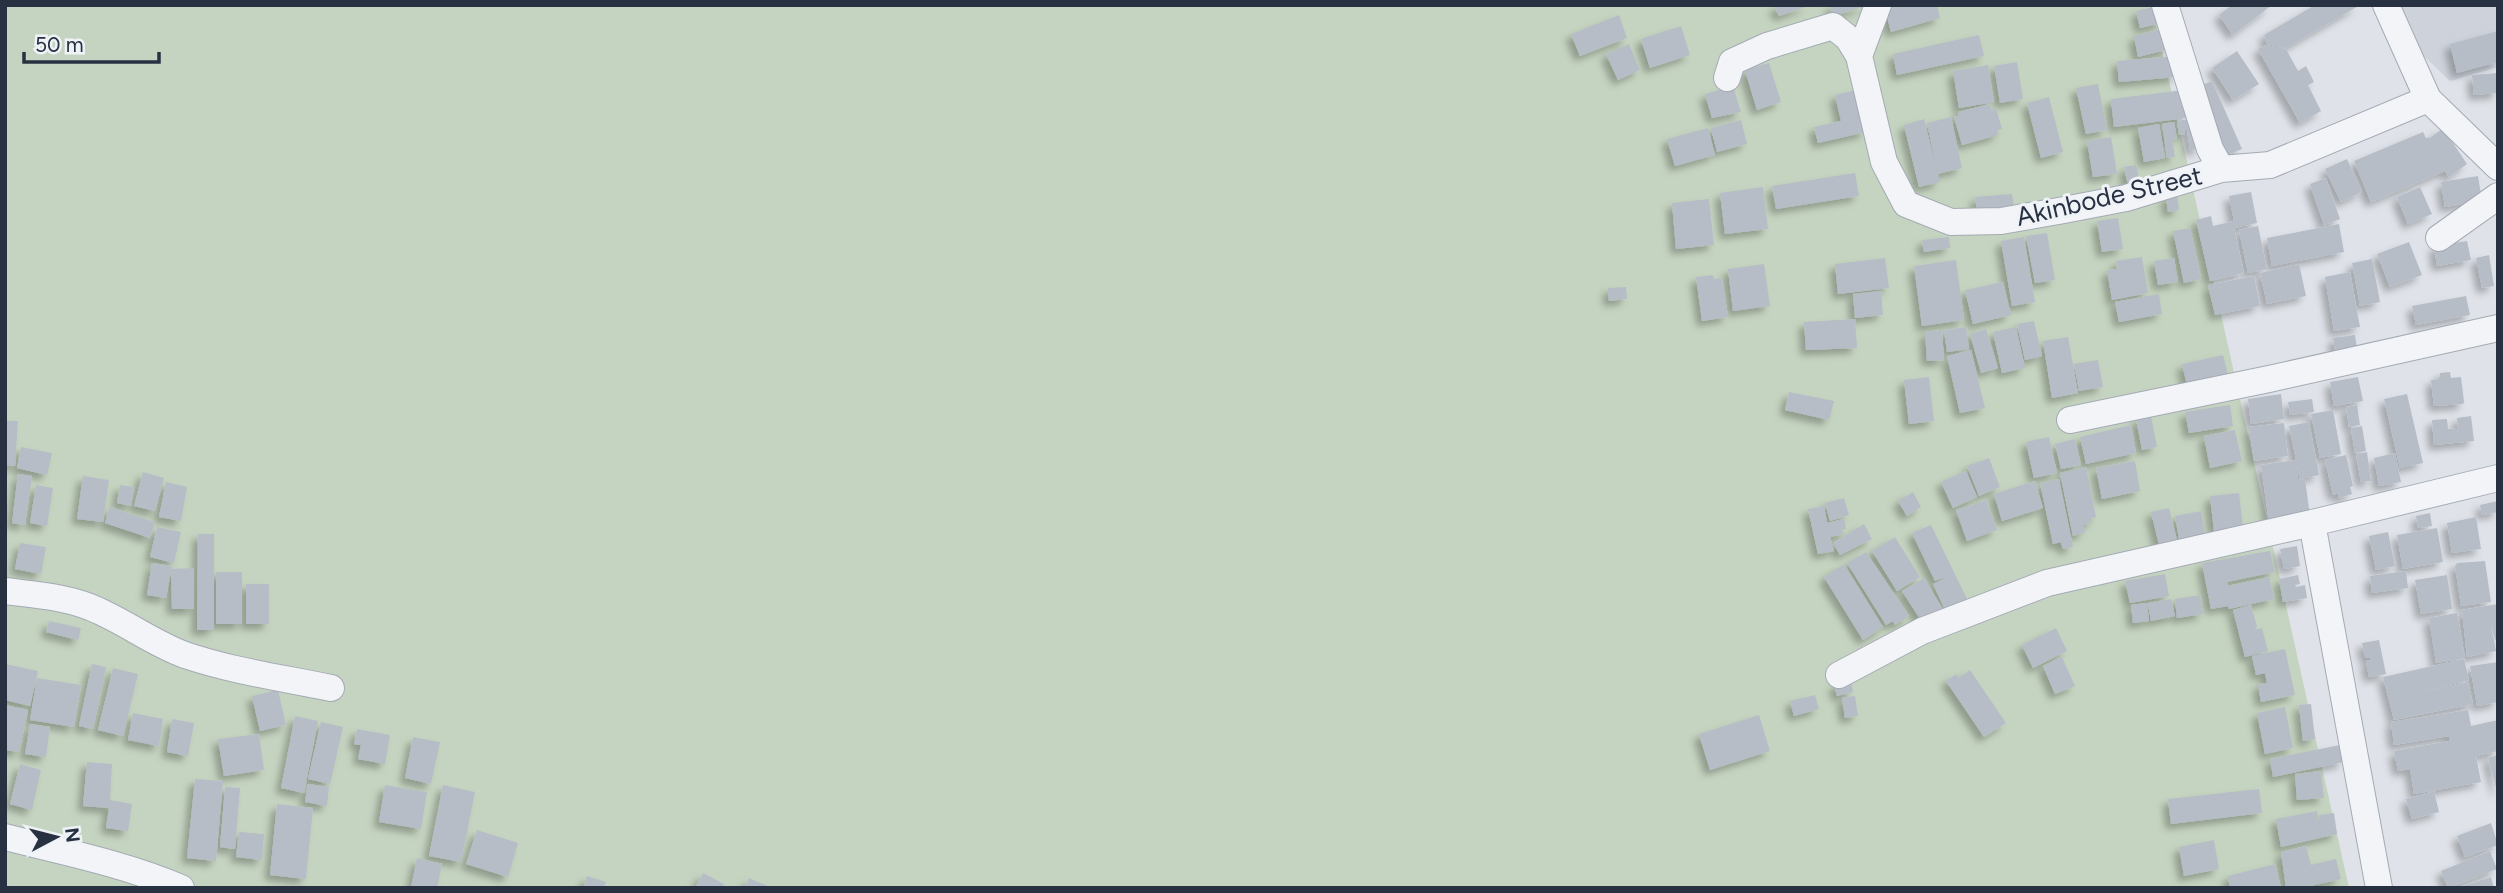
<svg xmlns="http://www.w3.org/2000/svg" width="2503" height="893" font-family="Figtree,sans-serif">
	<defs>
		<filter id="shadow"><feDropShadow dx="-5.5" dy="5.5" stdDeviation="3.5" flood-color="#0004"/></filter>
	</defs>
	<rect width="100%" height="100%" fill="#dfe3e9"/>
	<path fill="#cdd2db" d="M2395 5H2498V67L2450 81 2407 40Z"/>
	<path fill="#c5d4c0" d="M5 5H2152L2349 888H5Z"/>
	<path fill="#b6bdc7" filter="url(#shadow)" d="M1774 5H1808V6L1779 16Z
		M1830 5H1866V6L1833 16Z
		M1884 5H1937L1940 18 1891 32Z
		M2232 5H2272L2233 35 2219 15Z
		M2315 5H2360L2286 48 2267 44 2264 35Z
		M2157 6 2162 23 2140 28 2136 11Z
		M1619 15 1627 38 1580 56 1571 34Z
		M1681 26 1690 55 1650 68 1641 39Z
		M2165 28 2170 49 2138 57 2134 36Z
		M2498 31V62L2457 73 2450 44Z
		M1979 35 1984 56 1897 75 1893 54Z
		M1629 44 1640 70 1618 80 1606 54Z
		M2266 45 2286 49 2298 71 2306 66 2314 82 2308 85 2321 111 2300 123 2258 49Z
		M2237 51 2259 84 2233 100 2212 68Z
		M2175 56 2177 77 2119 82 2117 61Z
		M2017 62 2023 99 2000 103 1994 66Z
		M1769 63 1781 102 1757 110 1745 70Z
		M1988 65 1994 102 1959 108 1953 71Z
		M2498 73V93L2474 95 2472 75Z
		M2212 81 2242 149 2227 155 2197 87Z
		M2098 84 2107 130 2086 134 2076 88Z
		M1733 86 1741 112 1712 118 1705 94Z
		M1856 90 1866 132 1818 143 1814 127 1841 121 1835 95Z
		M2184 90 2187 118 2114 127 2111 99Z
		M2049 97 2063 152 2041 158 2027 103Z
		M1990 104 1991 110 1996 108 2002 129 1997 130 1998 135 1962 145 1954 117 1959 116 1958 112Z
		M1951 117 1962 168 1938 174 1940 182 1919 187 1904 125 1924 119 1936 167 1927 123Z
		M2195 118 2200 149 2190 150 2187 130H2184L2185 134 2179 135 2177 121Z
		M1741 120 1747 144 1717 152 1711 128Z
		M2174 122 2177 139 2172 140 2175 157 2167 158 2162 124Z
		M2159 124 2165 158 2144 162 2138 128Z
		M1708 128 1715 155 1675 166 1667 139Z
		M2443 128 2467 164 2449 177 2445 171 2371 202 2354 161 2423 132 2426 138H2430Z
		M2111 137 2117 174 2093 177 2087 141Z
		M2347 159 2362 192 2341 202 2325 169Z
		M2136 165 2140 182 2128 185 2124 167Z
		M1855 173 1859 196 1776 209 1772 186Z
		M2478 176 2482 201 2445 207 2441 182Z
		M2326 178 2340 219 2324 225 2310 184Z
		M1763 187 1768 229 1725 234 1720 193Z
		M2420 187 2432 214 2408 224 2397 197Z
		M2251 192 2257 223 2234 228 2244 273 2210 281 2196 220 2211 216 2213 226 2234 221 2229 196Z
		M2012 194 2014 207 1977 210 1975 197Z
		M2177 194 2179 210 2168 212 2166 196Z
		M1709 199 1714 245 1676 249 1672 203Z
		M2118 218 2123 249 2102 252 2097 221Z
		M2339 224 2344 252 2272 266 2267 238Z
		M2258 226 2267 269 2248 273 2239 230Z
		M2190 228 2201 279 2184 283 2173 231Z
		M2047 233 2055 280 2035 283 2026 236Z
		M1949 237 1950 248 1924 252 1922 240Z
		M2024 237 2035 302 2012 306 2001 241Z
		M2467 241 2471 260 2437 266 2434 246Z
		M2409 242 2422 275 2390 287 2377 254Z
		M2489 255 2494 286 2482 288 2476 258Z
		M2142 257 2148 293 2112 300 2107 270 2117 269 2116 261Z
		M1885 258 1889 288 1838 294 1835 264Z
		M2174 258 2178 282 2158 285 2154 261Z
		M2372 259 2380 302 2360 306 2352 263Z
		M1956 260 1964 320 1922 326 1914 266Z
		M1764 264 1770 306 1733 311 1728 269Z
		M2299 264 2306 296 2267 304 2260 273Z
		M2350 272 2360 327 2334 331 2325 277Z
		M1713 275 1714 279 1722 278 1728 317 1702 321 1696 277Z
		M2254 276 2260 306 2215 315 2208 285Z
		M2003 282 2011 315 1973 324 1965 290Z
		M1626 287 1627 299 1609 301 1608 288Z
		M1881 291 1883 315 1855 318 1853 294Z
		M2159 294 2162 314 2119 322 2115 302Z
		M2466 296 2470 315 2416 325 2412 306Z
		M1855 319 1857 348 1806 350 1804 322Z
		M2034 321 2042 356 2025 360 2017 324Z
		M1966 327 1969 349 1947 352 1944 330Z
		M2016 327 2025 368 2002 373 1993 332Z
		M1986 329 1998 368 1981 373 1970 334Z
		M1942 330 1944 360 1927 361 1925 332Z
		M2355 335 2357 348 2335 351 2333 338Z
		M2068 337 2078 393 2052 398 2043 341Z
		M1971 350 1985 408 1960 413 1947 356Z
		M2223 355 2228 375 2187 385 2182 364Z
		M2098 360 2103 387 2079 391 2074 364Z
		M2450 372 2451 378 2461 377 2464 402 2463 404 2434 406 2431 380 2439 379 2440 373Z
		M1929 377 1934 421 1909 424 1904 380Z
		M2358 377 2363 401 2334 406 2330 382Z
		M1789 392 1834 401 1829 420 1785 410Z
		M2281 394 2284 419 2251 424 2248 399Z
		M2407 394 2423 463 2400 468 2384 399Z
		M2312 399 2314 412 2290 415 2288 402Z
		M2230 405 2233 426 2189 433 2185 412Z
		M2357 405 2360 425 2349 427 2346 407Z
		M2333 410 2341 454 2320 458 2311 414Z
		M2151 416 2157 447 2142 450 2136 419Z
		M2471 416 2474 441 2434 445 2432 420 2447 419 2448 429 2458 428 2457 418Z
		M5 421H18L15 466 5 465Z
		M2309 422 2319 475 2300 479 2296 464 2298 480 2305 479 2310 516 2269 522 2261 465 2296 460 2289 426Z
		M2284 423 2288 456 2254 461 2249 427Z
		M2131 425 2136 453 2086 464 2080 437Z
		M2362 426 2366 451 2355 453 2351 428Z
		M2235 430 2242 461 2210 468 2204 436Z
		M2049 437 2057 473 2034 478 2026 442Z
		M2075 439 2081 465 2061 469 2055 444Z
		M21 447 52 453 47 475 17 468Z
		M2367 452 2371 481 2361 482 2356 454Z
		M2395 453 2401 482 2379 486 2374 458Z
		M2346 455 2353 486 2350 487 2352 494 2339 498 2338 493 2333 495 2325 460Z
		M1989 458 2000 487 1979 496 1967 466Z
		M2135 461 2140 491 2102 499 2096 468Z
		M2086 467 2096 517 2089 519 2090 524 2083 525 2085 532 2073 536 2060 473Z
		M1966 471 1977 497 1953 508 1941 482Z
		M143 472 164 478 155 511 134 506Z
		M18 474 32 476 25 525 12 523Z
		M83 476 109 480 103 522 77 519Z
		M2059 479 2073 547 2063 549 2061 542 2053 544 2040 483Z
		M2035 481 2043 508 2002 521 1994 494Z
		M166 482 187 487 181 521 159 517Z
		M36 485 53 488 47 526 30 523Z
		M120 485 134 487 131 506 117 503Z
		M1913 492 1921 507 1907 516 1898 501Z
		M2239 493 2243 528 2214 531 2210 496Z
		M1844 498 1849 515 1830 521 1825 503Z
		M1986 500 1997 530 1967 541 1956 510Z
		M2498 501V512L2482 515 2480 505Z
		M1824 506 1827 523 1844 519 1846 529H1842L1843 534 1830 537 1834 551 1818 554 1808 509Z
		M110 507 155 522 150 538 105 523Z
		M2169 508 2177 540 2159 545 2151 512Z
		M2201 511 2205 534 2179 539 2175 516Z
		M2430 513 2432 526 2418 528 2416 516Z
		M2476 517 2481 549 2452 553 2447 523Z
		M1864 524 1872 539 1840 555 1833 543Z
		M1931 525 1967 599 1945 610 1933 584 1949 576 1935 581 1912 533Z
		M157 527 181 532 174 563 150 557Z
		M2437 528 2443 562 2403 569 2397 535Z
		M2388 532 2395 566 2376 570 2369 536Z
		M198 534H214V630H197Z
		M1895 537 1920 577 1897 591 1872 551Z
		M20 543 46 547 41 574 15 569Z
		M2297 546 2300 566 2284 569 2280 549Z
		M2270 551 2275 572 2227 582 2228 586 2269 577 2274 599 2229 609 2228 606 2211 609 2202 563Z
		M1866 552 1909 616 1895 625 1893 621 1886 625 1847 563Z
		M2485 561 2491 602 2461 606 2455 566 2457 563Z
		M152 563 172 566 166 598 147 595Z
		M1844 564 1883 627 1863 640 1824 577Z
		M194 568V609H172L171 569Z
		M2406 571 2408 588 2372 593 2370 576Z
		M216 572H242V624H216Z
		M2165 574 2169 596 2130 603 2125 581Z
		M2298 575 2300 584 2295 585 2296 587 2305 585 2307 598 2283 602 2279 579Z
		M2447 575 2452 609 2421 614 2415 580Z
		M1924 578 1943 609 1922 622 1902 591Z
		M246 584H269V624H246Z
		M2200 595 2203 614 2177 618 2175 599Z
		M2171 599 2175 616 2151 621 2148 603Z
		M2147 603 2149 621 2133 623 2131 605Z
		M2498 604V639L2495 640 2490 621 2496 651 2467 657 2462 610Z
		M2251 605 2257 627 2254 630 2262 628 2268 651 2245 657 2233 610Z
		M2457 613 2465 658 2436 663 2429 618Z
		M49 621 81 628 78 640 46 632Z
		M2056 628 2067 651 2033 668 2022 645Z
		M2379 640 2386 674 2369 677 2366 661 2371 660 2370 658 2365 657 2362 643Z
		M2285 649 2295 695 2261 702 2258 684 2267 683 2265 673 2256 675 2252 656Z
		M2062 657 2075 686 2055 694 2043 666Z
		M2464 659 2469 680 2401 696 2468 682 2473 704 2394 720 2383 677Z
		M2498 662V702L2477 706 2470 666Z
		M5 664 38 671 30 706 5 700Z
		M92 664 106 667 93 729 79 726Z
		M113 668 138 674 123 736 98 730Z
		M1970 670 2006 723 1984 737 1946 681 1956 674 1959 678Z
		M37 678 81 685 74 727 30 720Z
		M1851 681 1853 692 1837 696 1834 684Z
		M278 690 286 725 260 731 252 696Z
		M1815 695 1819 709 1794 716 1790 701Z
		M1855 696 1858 716 1845 718 1842 698Z
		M2311 704 2315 739 2303 741 2299 705Z
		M5 705 28 710 19 752 5 750Z
		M2285 707 2293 748 2265 754 2257 713Z
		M2468 710 2471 726 2498 720V751L2476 756 2481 782 2414 794 2410 769 2398 771 2394 751 2449 741V736L2394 745 2391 722Z
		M133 713 163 719 159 746 128 740Z
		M1759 715 1770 751 1710 770 1699 734Z
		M295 716 318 721 304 793 281 788Z
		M172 719 194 723 188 756 167 752Z
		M321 722 343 727 330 784 308 779Z
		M30 724 50 727 46 757 25 754Z
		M357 729 390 735 385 764 358 759 361 745 354 744Z
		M259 734 264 770 224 776 218 739Z
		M413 737 440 742 431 784 405 778Z
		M2340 745 2344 762 2273 777 2270 759Z
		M2498 755V791H2497L2488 758Z
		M87 762 112 764 110 800 132 804 128 831 106 828 109 808 83 806Z
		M20 764 41 770 32 810 10 804Z
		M2321 771 2324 798 2297 800 2295 774Z
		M195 779 223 781 216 861 187 858Z
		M308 784 329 787 327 806 305 802Z
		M385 785 427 792 421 829 379 822Z
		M443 785 475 792 461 862 429 856Z
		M225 787 240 788 235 849 220 847Z
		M2259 789 2262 813 2171 824 2168 799Z
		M2434 791 2439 812 2412 819 2406 799Z
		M277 804 313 808 306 879 270 875Z
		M2317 811 2320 827 2319 815 2334 813 2337 834 2281 847 2276 819Z
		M2491 823 2498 845 2465 857 2457 836Z
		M477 830 518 843 508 877 466 864Z
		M239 832 264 834 262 860 236 857Z
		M2214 840 2219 869 2184 876 2179 847Z
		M2306 846 2311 865 2336 859 2341 879 2302 888H2286L2281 852Z
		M2490 851 2497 869 2448 888 2441 871Z
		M417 858 442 864 437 888H411Z
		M2275 864 2281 888H2230L2228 876Z
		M703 873 724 884 722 888H695Z
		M587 876 606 882 604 888H583Z
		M2491 877 2494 888H2460V887Z
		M749 878 772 888H745Z"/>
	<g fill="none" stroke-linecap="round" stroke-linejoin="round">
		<defs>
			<path id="minor" d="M1878 5 1859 56 1884 162 1906 204 1951 222 2001 221 2064 210 2126 198 2221 169 2270 165 2428 99
				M2165 5 2210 149 2221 169
				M2386 5 2428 99 2498 167
				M1727 78 1732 62 1767 46 1833 26 1848 38 1859 56
				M2439 238 2498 196
				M2070 420 2269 379 2498 328
				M5 591C36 595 71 597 99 611 128 624 155 644 185 655 232 671 283 678 331 688
				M1839 675 1922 631 2047 583 2312 523
				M5 837C64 852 125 864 181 888
				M2379 888 2312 523 2498 478"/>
		</defs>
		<use href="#minor" stroke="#a4aab4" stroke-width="28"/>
		<use href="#minor" stroke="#f2f4f7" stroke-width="26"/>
	</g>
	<g text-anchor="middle" stroke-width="6" stroke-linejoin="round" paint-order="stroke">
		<g font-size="26" fill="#273142" stroke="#eff2f7">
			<text transform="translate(2109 196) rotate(-13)" y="9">Akinbode Street</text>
		</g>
	</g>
	<rect width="2503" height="893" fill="none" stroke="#273142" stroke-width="14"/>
	<g transform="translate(56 837) rotate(83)" stroke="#eff2f7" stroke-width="5" paint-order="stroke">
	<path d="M0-5L12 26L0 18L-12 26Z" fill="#273142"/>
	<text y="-10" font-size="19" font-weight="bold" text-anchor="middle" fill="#273142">N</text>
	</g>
	<path d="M24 52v10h135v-10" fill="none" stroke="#273142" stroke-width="3.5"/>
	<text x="35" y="52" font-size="21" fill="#273142" stroke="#eff2f7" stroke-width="5" paint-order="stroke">50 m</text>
</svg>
